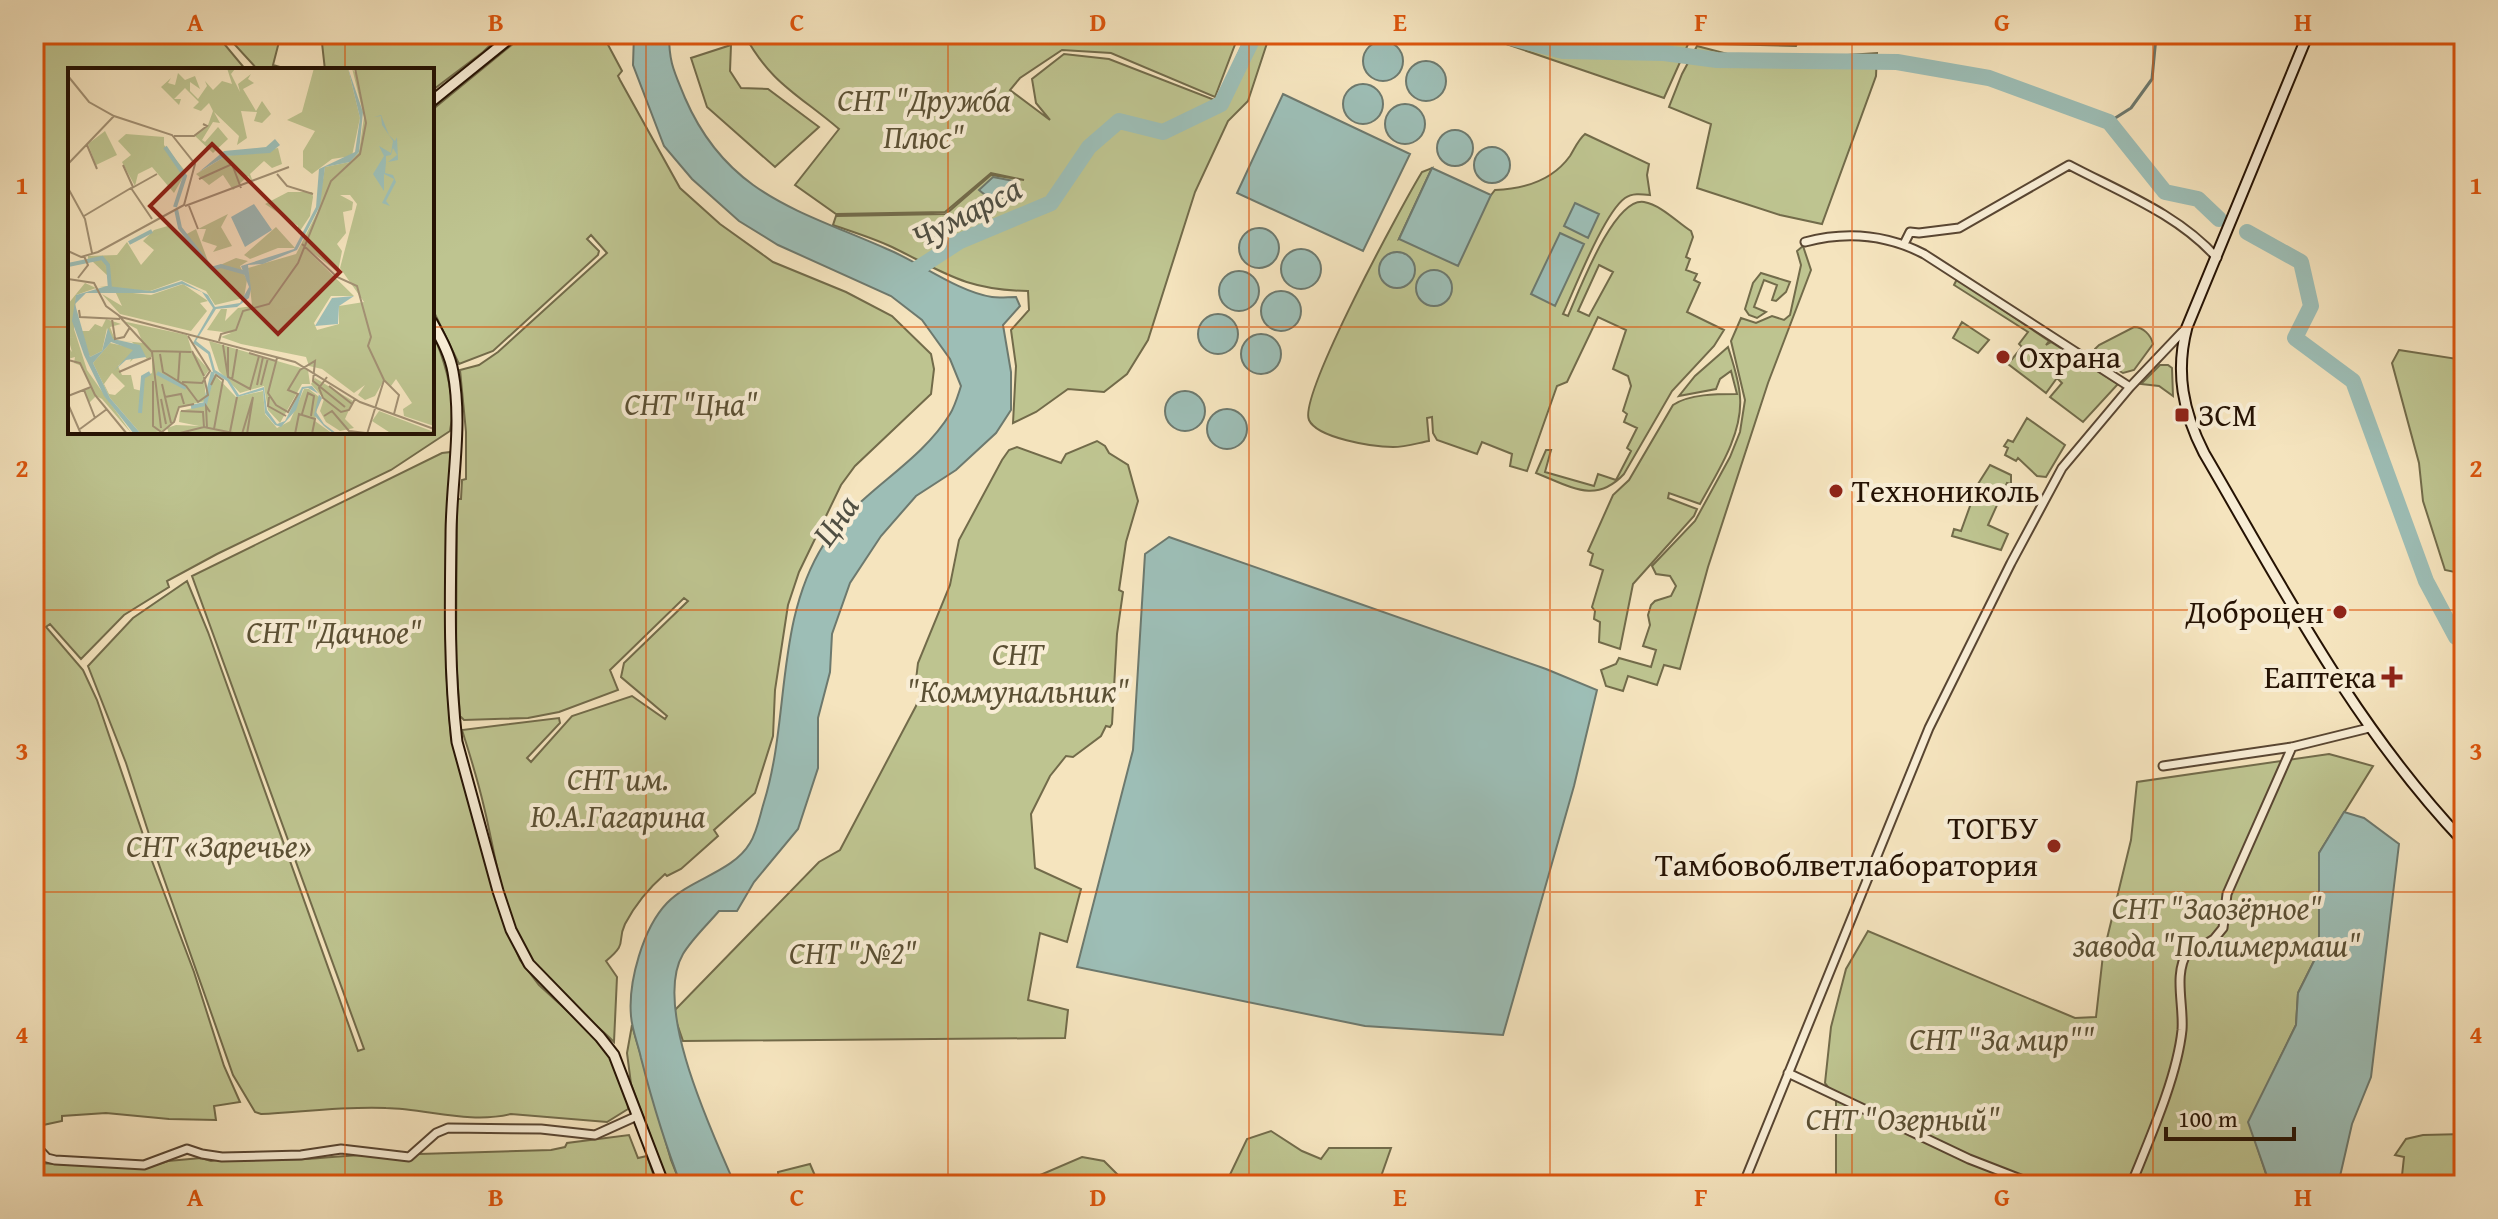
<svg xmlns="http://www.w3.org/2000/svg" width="2498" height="1219" font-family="'Gentium Book Plus',serif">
	<rect width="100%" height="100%" fill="#f5e4be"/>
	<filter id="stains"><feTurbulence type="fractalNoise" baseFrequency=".0025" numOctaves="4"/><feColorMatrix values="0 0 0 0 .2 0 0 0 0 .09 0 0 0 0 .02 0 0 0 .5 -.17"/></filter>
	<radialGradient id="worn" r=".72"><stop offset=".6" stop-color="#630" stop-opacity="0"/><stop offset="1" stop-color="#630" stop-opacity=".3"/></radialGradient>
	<path fill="#bec490" stroke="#726b4a" stroke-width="2" fill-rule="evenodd" d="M34 34H216L246 70H70V432H432V331C445 361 457 399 450 431L391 470 217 554 167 581 169 587 124 615 81 659 50 624 46 627 83 670 97 700 152 861 194 972 224 1066 240 1102 214 1106 216 1120 169 1119 106 1113 62 1116V1121L43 1125 41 1120 34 1121Z
		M225 34H277L280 38 273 65 290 70H258Z
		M321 34H502L483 52 434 89 432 88V70H325Z
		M525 34H594L606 41 622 71 618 76 620 80 680 188 720 224 773 262 846 292 892 316 931 354 934 369 931 394 855 466 841 485 799 572 788 605 775 690 773 736 755 793 714 830 718 836 681 869 667 876 665 874C649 888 635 905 625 924 616 943 629 942 606 961L617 977 614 1042C588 1017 556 993 535 964 502 919 497 860 484 807 478 781 470 755 462 730L559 718 560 723 527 758 531 762 572 716 632 696 665 719 667 716 621 677 624 663 688 601 684 598 610 670 618 690 559 712 528 718 464 720 460 716 456 659 457 499H461L462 480 466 479V432L460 370 479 365 498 352 607 253 591 235 587 239 599 251 598 255 493 351 459 364 432 308V110Z
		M744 34H1239L1215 97 1111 53 1062 50 1020 78 1010 90 1050 120 1036 103 1032 79 1064 54 1109 59 1217 101 1247 34H1270L1248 101 1228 121 1195 192 1148 340 1127 374 1104 392 1068 389 1036 412 1013 423 1016 366 1011 330 1029 310 1028 291C966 290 945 273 892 247 873 238 853 232 833 225L836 216 946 214 991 175 1024 180 991 173 945 212 836 214 795 185 839 129C798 94 771 84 744 34Z
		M1477 34H1666L1689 42 1664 98Z
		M1696 34H1868L1814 37 1800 35 1796 46 1721 44Z
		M731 45 730 71 741 88 768 89 819 127 775 167 707 107 691 58Z
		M1697 46 1739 57 1785 59 1877 53 1876 76 1822 224 1780 215 1697 188 1711 124 1669 107 1682 74Z
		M1585 134 1649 164 1647 175 1650 195C1641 194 1632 193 1625 198 1604 213 1575 288 1563 314L1568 316C1579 291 1614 197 1644 202 1661 205 1677 222 1691 231L1693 237 1686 257 1690 259 1686 270 1697 274 1694 280 1700 283 1687 312 1724 330 1714 346 1672 391 1624 474C1595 505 1570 486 1536 473L1546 450H1551L1545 472 1594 486 1598 474 1616 480 1631 451 1627 448 1637 428 1624 422 1627 414 1623 411 1631 386 1628 376 1613 369 1626 330 1598 317 1567 382 1557 386 1527 471 1510 466 1512 454 1482 442 1477 454 1437 440 1433 433 1432 417 1427 418 1429 441C1418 443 1405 447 1393 447 1373 447 1317 438 1309 420 1298 396 1403 203 1422 172L1432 168 1399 239 1491 195 1495 190C1524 189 1552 181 1570 156 1575 148 1578 140 1585 134ZM1599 265 1613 272 1589 316 1578 311Z
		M1803 246 1811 270 1768 383 1708 567 1680 669 1664 665 1657 685 1628 676 1623 691 1606 686 1601 670 1616 664 1619 658 1651 667 1656 650 1643 646 1650 625 1648 615 1651 605 1655 601 1671 596 1676 586 1670 576 1656 574 1652 566 1695 521 1730 457 1740 432 1745 400 1731 341 1741 318 1756 323 1772 316 1784 320 1790 315 1801 265 1797 251Z
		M1761 273 1790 282 1786 292 1776 301 1772 300 1777 285 1764 280 1754 307 1766 312 1757 318 1749 315 1745 309 1753 283Z
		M1957 279 2049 341 2046 345 2051 342 2118 384 2083 422 2050 397 2062 383 2057 378 2046 393 2008 364 2022 347 2019 344 2028 332 1954 285Z
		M1962 322 1989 340 1978 353 1953 338Z
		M2134 327C2143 327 2151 335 2153 344L2134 370 2123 373 2095 357V349L2099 345Z
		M1728 347C1733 363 1739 380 1740 397 1743 434 1717 473 1700 504L1669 493 1668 498 1697 509 1694 516 1633 584 1620 649 1599 642 1600 622 1594 619 1595 611 1592 607 1603 570 1590 565 1593 554 1588 551 1613 495 1629 480 1673 405C1689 394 1717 394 1737 394L1731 371 1720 379 1716 389 1679 396 1695 376Z
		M2399 350 2464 360V625H2460L2455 572 2445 570 2423 501 2419 463 2392 363Z
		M2160 365H2168L2172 368 2173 396 2159 386 2141 384Z
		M2027 418 2065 445 2046 477 2037 476 2018 458 2016 461 2005 455 2008 448 2004 446 2008 440 2013 442Z
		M1097 441 1105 446 1109 453 1128 465 1138 501 1126 542 1119 590 1123 592 1117 634 1112 724 1110 727 1106 726 1101 736 1073 757 1066 756 1050 776 1031 814 1035 868 1081 889 1067 942 1040 933 1028 1000 1068 1010 1065 1038 683 1041 673 1012 819 862 840 850 916 706 923 687 916 680 918 663 950 585 959 540 1002 460 1009 450 1017 447 1061 463 1066 454Z
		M451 452 446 526V669L451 739 466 783 501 914 520 960 539 985 586 1028 611 1058 627 1092 628 1109 607 1122 511 1114C469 1124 428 1109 386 1108 345 1106 302 1112 261 1114L255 1112 233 1075 157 859 126 763 88 666 133 618 187 581 208 632 358 1051 364 1049 192 576 442 453Z
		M1990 465 2011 475V484L2007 483 1988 525 2008 534 2001 550 1952 536 1954 529 1961 531 1978 484Z
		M2329 754 2373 766 2319 853V951L2298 993 2296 1025 2249 1122 2267 1177 2264 1185H1836V1097L1825 1083 1831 1027 1846 969 1868 931 2075 1018 2096 1017 2103 955 2131 840 2137 782Z
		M632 1025 671 1160 681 1185H669L631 1084 627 1053Z
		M1271 1131 1302 1151 1321 1159 1329 1148H1391L1378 1185H1225L1247 1139Z
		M2464 1134V1185H2401L2404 1157 2395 1155 2406 1139 2423 1135Z
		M629 1135 638 1158 647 1156 657 1185H34L36 1163 146 1168 168 1161 201 1158 211 1161 227 1158 228 1161C254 1158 277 1160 304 1159 333 1158 358 1153 386 1155L551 1150 565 1147 567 1143Z
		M1082 1157 1104 1161 1128 1185H1017Z
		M810 1164 819 1185H779L778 1172Z"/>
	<path fill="#9dbeb6" stroke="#6d796e" stroke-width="2" d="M634 34H669C669 63 674 71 685 98 727 195 799 210 887 249 919 262 958 292 992 297 999 298 1008 297 1016 297L1020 306 1003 325 1011 372V410L996 433 956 470 916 496 881 536 850 583 832 634 830 672 818 718V768L798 829 754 882 737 911H719C707 925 692 939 683 954 652 1007 713 1134 735 1185H681C665 1144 652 1101 641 1058 638 1044 632 1030 631 1016 628 982 643 928 667 903 690 879 733 872 750 843 757 832 760 815 764 802 790 718 775 621 824 544 857 492 918 466 950 414 955 406 958 395 961 386L950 359 922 320 891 296 778 245 739 221 692 179 664 146 633 65Z
		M1363 61a20 20 0 1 1 40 0a20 20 0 1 1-40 0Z
		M1406 81a20 20 0 1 1 40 0a20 20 0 1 1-40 0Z
		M1343 104a20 20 0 1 1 40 0a20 20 0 1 1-40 0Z
		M1283 94 1410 154 1363 251 1237 193Z
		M1385 124a20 20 0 1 1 40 0a20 20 0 1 1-40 0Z
		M1437 148a18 18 0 1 1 36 0a18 18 0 1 1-36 0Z
		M1474 165a18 18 0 1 1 36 0a18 18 0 1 1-36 0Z
		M1432 168 1491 195 1458 266 1399 239Z
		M993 177 1014 181 1011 196C996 200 990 200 979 190Z
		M1575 203 1599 214 1588 238 1564 226Z
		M1239 248a20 20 0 1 1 40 0a20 20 0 1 1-40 0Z
		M1560 233 1584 244 1555 306 1531 294Z
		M1281 269a20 20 0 1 1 40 0a20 20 0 1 1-40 0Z
		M1379 270a18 18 0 1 1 36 0a18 18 0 1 1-36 0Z
		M1416 288a18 18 0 1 1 36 0a18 18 0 1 1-36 0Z
		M1219 291a20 20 0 1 1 40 0a20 20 0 1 1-40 0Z
		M1261 311a20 20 0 1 1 40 0a20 20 0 1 1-40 0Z
		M1198 334a20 20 0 1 1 40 0a20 20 0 1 1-40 0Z
		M1241 354a20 20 0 1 1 40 0a20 20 0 1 1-40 0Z
		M1165 411a20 20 0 1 1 40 0a20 20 0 1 1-40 0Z
		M1207 429a20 20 0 1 1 40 0a20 20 0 1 1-40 0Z
		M1169 537 1546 669 1597 690 1574 786 1503 1035 1365 1026 1077 967 1133 750 1145 554Z
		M2344 812 2364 818 2399 844 2371 1077 2352 1124 2338 1185H2264L2267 1176 2248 1122 2296 1025 2298 993 2319 951V853Z"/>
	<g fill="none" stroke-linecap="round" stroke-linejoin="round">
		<path stroke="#6d796e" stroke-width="3" d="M2109 122 2131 108 2152 79 2156 37"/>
		<path stroke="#9dbeb6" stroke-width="16" d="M1495 34 1563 51 1664 53 1717 60 1897 62 1989 78 2109 122 2165 192 2198 199 2219 219
			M2247 232 2301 262 2311 306 2295 338 2353 381 2426 581 2456 637 2464 642
			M906 276 960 241 1051 203 1089 147 1119 121 1163 132 1221 104 1255 34"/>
		<defs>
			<path id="street" d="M1805 242C1846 231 1887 235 1924 254L2130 387
				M1904 244 1910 232 1919 233 1959 228 2069 165C2120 192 2178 214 2217 258
				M2163 766 2292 747 2369 728
				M1788 1073 1969 1159 2036 1185
				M34 1144 47 1158 55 1160 144 1165 187 1149 202 1154 222 1157 301 1155 341 1149 409 1157 436 1133 448 1128 541 1129 595 1135 637 1116
				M1743 1185 1929 728 2011 563 2062 468 2130 387 2187 327
				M2131 1185C2149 1140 2177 1078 2182 1030 2184 1004 2173 974 2188 951L2198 949 2214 939 2223 928 2227 894 2292 747"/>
			<path id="secondary" d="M2308 34 2187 327C2175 372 2183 412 2204 453 2284 590 2354 726 2464 842
				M432 101 515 34
				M432 322C440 337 450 354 453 372 463 426 451 482 451 536 450 605 449 674 457 742L498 891 511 930 529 964 600 1037 614 1055 664 1185"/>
		</defs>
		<use href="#street" stroke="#594632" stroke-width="11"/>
		<use href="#secondary" stroke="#251203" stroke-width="13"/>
		<use href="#street" stroke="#f8edd5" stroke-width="7"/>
		<use href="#secondary" stroke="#f8edd5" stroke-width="9"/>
	</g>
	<path fill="none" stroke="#de550c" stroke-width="2" stroke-opacity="0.55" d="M345 34V70M646 34V1185M948 34V1185M1249 34V1185M1550 34V1185M1852 34V1185M2153 34V1185M34 327H70M432 327H2464M345 432V1185M34 610H2464M34 892H2464"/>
	<g fill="#8f2418" stroke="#f8edd5" stroke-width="3">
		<circle cx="2003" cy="357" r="8"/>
		<rect x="2174" y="407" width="16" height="16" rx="4"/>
		<circle cx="1836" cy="491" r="8"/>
		<circle cx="2340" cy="612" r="8"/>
		<path d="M2388 665h8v8h8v8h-8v8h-8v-8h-8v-8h8z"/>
		<circle cx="2054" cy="846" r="8"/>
	</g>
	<g text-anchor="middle" stroke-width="8" stroke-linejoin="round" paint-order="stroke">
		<g font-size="32" font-style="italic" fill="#5b5034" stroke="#f8edd5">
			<text x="924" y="111">СНТ "Дружба<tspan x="924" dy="37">Плюс"</tspan></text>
			<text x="691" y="415">СНТ "Цна"</text>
			<text x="334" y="643">СНТ "Дачное"</text>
			<text x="1018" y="665">СНТ<tspan x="1018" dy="37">"Коммунальник"</tspan></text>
			<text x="618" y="790">СНТ им.<tspan x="618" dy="37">Ю.А.Гагарина</tspan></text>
			<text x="219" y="857">СНТ «Заречье»</text>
			<text x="2217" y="919">СНТ "Заозёрное"<tspan x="2217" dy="37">завода "Полимермаш"</tspan></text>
			<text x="853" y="964">СНТ "№2"</text>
			<text x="2002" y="1050">СНТ "За мир""</text>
			<text x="1903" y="1130">СНТ "Озерный"</text>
		</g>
		<g font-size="32" fill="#251203" stroke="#f8edd5" text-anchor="start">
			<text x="2019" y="368">Охрана</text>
			<text x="2198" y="426">ЗСМ</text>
			<text x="1852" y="502">Технониколь</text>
			<text x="2324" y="623" text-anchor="end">Доброцен</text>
			<text x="2376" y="688" text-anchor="end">Еаптека</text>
			<text x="2038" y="839" text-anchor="end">ТОГБУ<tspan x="2038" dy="37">Тамбовоблветлаборатория</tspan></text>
		</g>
		<g font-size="34" font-style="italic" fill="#4f4e42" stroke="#f8edd5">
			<text transform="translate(966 212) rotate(-27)" y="12">Чумарса</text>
			<text transform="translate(835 520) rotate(-54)" y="12">Цна</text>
		</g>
	</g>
	<g transform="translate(68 68)">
		<rect width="366" height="366" fill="#f5e4be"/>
		<path d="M159 0 167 1 163 6 172 24 170 16 183 6 180 11 186 15 175 21 188 43 194 33 203 46 194 55 186 53 189 44 173 43 179 70 169 77 171 68 146 44 152 55 145 54 134 72 137 74 150 59 160 71 145 85 126 67 140 57 145 43 141 35 133 43 125 40 131 34 117 20 106 31H113L111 37 93 19 103 10 100 15 107 17 110 5 117 12 127 8 132 21 122 14V23L130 31 139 18 137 13 145 22 154 13 164 16ZM246 0H280L292 50 284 88 264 91 244 106 235 99V83L247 63 219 52 234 44ZM284 0 288 6V0H366V358L336 348 335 341 344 335 328 311 323 318 316 312 307 328 297 332 290 327 297 317 286 325 254 301 241 298 238 289 173 276 153 269 163 265 139 262 153 241H159L157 253 170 240 184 238 180 200 228 186 250 143 257 99 282 94 291 84 296 49ZM272 127H282L289 136 272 200 296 234 271 238V256L249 262 246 255 263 228H286L233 176 270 204 274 183 269 176 278 165 275 144 284 142 285 134ZM37 63 49 87 28 97 20 76ZM58 66 96 69V77L118 104 106 125 84 99 70 106 67 118 54 94 63 87 50 73ZM210 80 214 96 204 100 196 93 182 106 185 114 180 108 165 122 155 107 141 117 128 106 158 88ZM220 124H244L245 129 242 148 230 166V158L197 136ZM160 146 153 159 164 178 145 184 149 178 134 173 138 161H130ZM103 157 120 172 117 167 128 161 143 201 168 190 180 193 172 198 179 212 176 230 147 237 138 223 113 212 82 223 31 219 42 218 41 209 24 193 20 195V188L49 187 59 174 73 197 86 182 75 173 86 162ZM208 159 227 180H210L182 191 176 187ZM17 215 28 220 8 227 6 261 19 302 64 366 34 331 28 328 21 335 16 322 24 320 14 298 6 295 7 289 0 291V279L4 284 0 270 8 269 1 270 0 236ZM115 216 140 233 132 235 139 243 123 263 52 246 34 226 54 238 47 223 83 227ZM38 251 53 256 42 259 47 272 75 275 69 261 54 253 119 267 124 283 141 302 136 309 138 333 111 339 107 354 95 363 73 366 42 330 25 295 42 275 70 281 74 289 69 287 62 294 65 286 50 298 54 307H63L66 321 74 323 75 310 84 305V289L79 291 64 274 45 272 39 260 34 283 22 289 11 263H21L27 256 34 259ZM44 305 57 318 47 327 41 326 36 316ZM141 273 240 302 242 316H234L212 355 200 342 196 318 172 325 151 303ZM145 305 168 329 195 323 197 346 209 360 222 353 236 321H241L251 329 247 353 265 366H101L99 360 108 357 131 358 111 354 112 343 138 337ZM247 310 285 333 277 351 286 360 272 363 258 354 252 343 256 331 243 316ZM311 343 366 364V366H324L304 353Z" fill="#bec490" fill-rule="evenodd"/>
		<path d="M280 0 295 44 291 84 282 94 257 99 252 138 229 182 195 196 180 197 183 221 181 230 169 239 148 241 128 273 142 284 147 302 160 310 171 327 196 319 199 342 209 356 217 353 234 319 244 318 254 330 248 344 256 356 268 365 291 366H266L256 358 246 347 251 326 240 320 235 321 228 342 213 359 207 357 197 345 195 322 169 329 159 313 145 304 140 286 125 275 145 240 134 224 114 216 86 225H18L7 236 22 289 34 283 40 260 45 271 72 277 78 289 58 292 46 303 65 282 43 274 25 295 42 330 73 366H66L36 328 16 287 4 253 8 227 39 218 83 223 114 213 140 227 147 239 172 235 181 219 173 198 226 181 248 139 251 101 287 84 292 50ZM313 47 321 67 327 73 329 69 330 92 320 94 329 87 325 80 323 87 318 88V94L317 105 325 107 328 114 318 133 322 138 314 135 326 111 316 106V123L305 106 316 88 311 78 323 85 325 73 314 57 313 48 306 49ZM207 71 212 77 202 85 158 88 131 104 156 83 198 79ZM186 136 204 162 177 179 163 149ZM286 228 271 238 270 256 247 258 264 230Z" fill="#9dbeb6"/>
		<path fill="none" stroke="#9dbeb6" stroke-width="4" d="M97 79 117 108 107 139M108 141 112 160 143 200M61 175 84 163M0 197 34 190 40 197 42 221M143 201 153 198 178 205M89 305 118 320M123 339 137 336 145 304M72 345 75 309 82 305"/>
		<path fill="none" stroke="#a29073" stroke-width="2" d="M0 8 21 34 46 48 104 67 127 96 116 137 30 184 13 189 0 183M106 68H126L139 58 135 56M19 77 29 101M0 96 46 48M55 97 65 119M209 106 219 118 245 126M131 111 164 96 173 120M0 120 17 151 24 185M64 120 89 106M117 138 221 99M121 138 130 161M16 148 63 120 84 151M234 176 269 209 289 218 303 269 300 278 316 312M10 210 20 197 16 188M0 211 26 215 38 238 53 249 227 294 292 334 366 361M11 242 12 249 52 251M51 248 84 284 93 360M44 251 47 271 56 269 62 259M151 273 153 266 168 262 175 243 201 236 230 195 263 113 292 86 298 55 287 0M155 277 160 309M160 279V309L182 321 191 288M83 283 123 284M124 283 136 308M181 285 208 293M92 286 95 304 118 318 130 334 140 327 136 309M209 290 200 325 208 337 220 344 230 326 220 322 232 302 247 293 245 313 277 339M0 292 12 295 27 327 59 366M51 304 83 290M259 309 251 320 255 330 273 344 281 342 287 331M164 312 169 281M85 313V358L96 366M110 314 112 284M114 314 134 315 142 303 120 268M94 316 103 355M143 317 148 307 155 312 146 361M189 317 195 289M193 317 200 290M261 318 284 336M16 322 27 350M0 328 23 319M97 329 113 326 116 336M201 329 200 338 218 348M93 331 98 356M0 336 13 366M113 343 135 344 136 359M234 346 240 325 246 328 243 348M256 348 264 343 281 363 298 365M139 360 138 338 142 344M12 361 39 341M94 364 106 354 111 339 126 336M162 364 169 329M108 366 136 359 170 366M174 366 185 329M179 366 185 329M227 366 231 346 247 351 244 366M299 366 316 312 331 327 326 346"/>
		<path fill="#8f2418" fill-opacity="0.15" stroke="#8f2418" stroke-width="4" d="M144 76 272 204 210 266 82 138Z"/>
		<rect width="366" height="366" fill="none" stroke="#251203" stroke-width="4"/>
	</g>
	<rect width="2498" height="1219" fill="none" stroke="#f5e4be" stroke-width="88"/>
	<path d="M2166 1127v12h128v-12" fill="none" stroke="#251203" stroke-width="4"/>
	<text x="2178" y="1127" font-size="24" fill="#251203" stroke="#f8edd5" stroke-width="6" paint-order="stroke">100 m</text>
	<rect x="44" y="44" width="2410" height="1131" fill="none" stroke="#de550c" stroke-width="3"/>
	<g font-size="26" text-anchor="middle" font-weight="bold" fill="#de550c">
		<text x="195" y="31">A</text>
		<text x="496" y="31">B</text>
		<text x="797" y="31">C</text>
		<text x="1098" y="31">D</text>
		<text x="1400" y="31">E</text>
		<text x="1701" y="31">F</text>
		<text x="2002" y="31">G</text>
		<text x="2303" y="31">H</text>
		<text x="22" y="194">1</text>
		<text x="2476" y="194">1</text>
		<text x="22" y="477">2</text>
		<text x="2476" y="477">2</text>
		<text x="22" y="760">3</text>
		<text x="2476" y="760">3</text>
		<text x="22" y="1043">4</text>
		<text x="2476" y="1043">4</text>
		<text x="195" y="1206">A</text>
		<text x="496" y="1206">B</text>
		<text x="797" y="1206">C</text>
		<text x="1098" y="1206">D</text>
		<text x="1400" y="1206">E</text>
		<text x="1701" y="1206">F</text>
		<text x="2002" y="1206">G</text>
		<text x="2303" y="1206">H</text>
	</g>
	<rect width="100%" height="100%" filter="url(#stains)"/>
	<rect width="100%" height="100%" fill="url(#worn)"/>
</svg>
